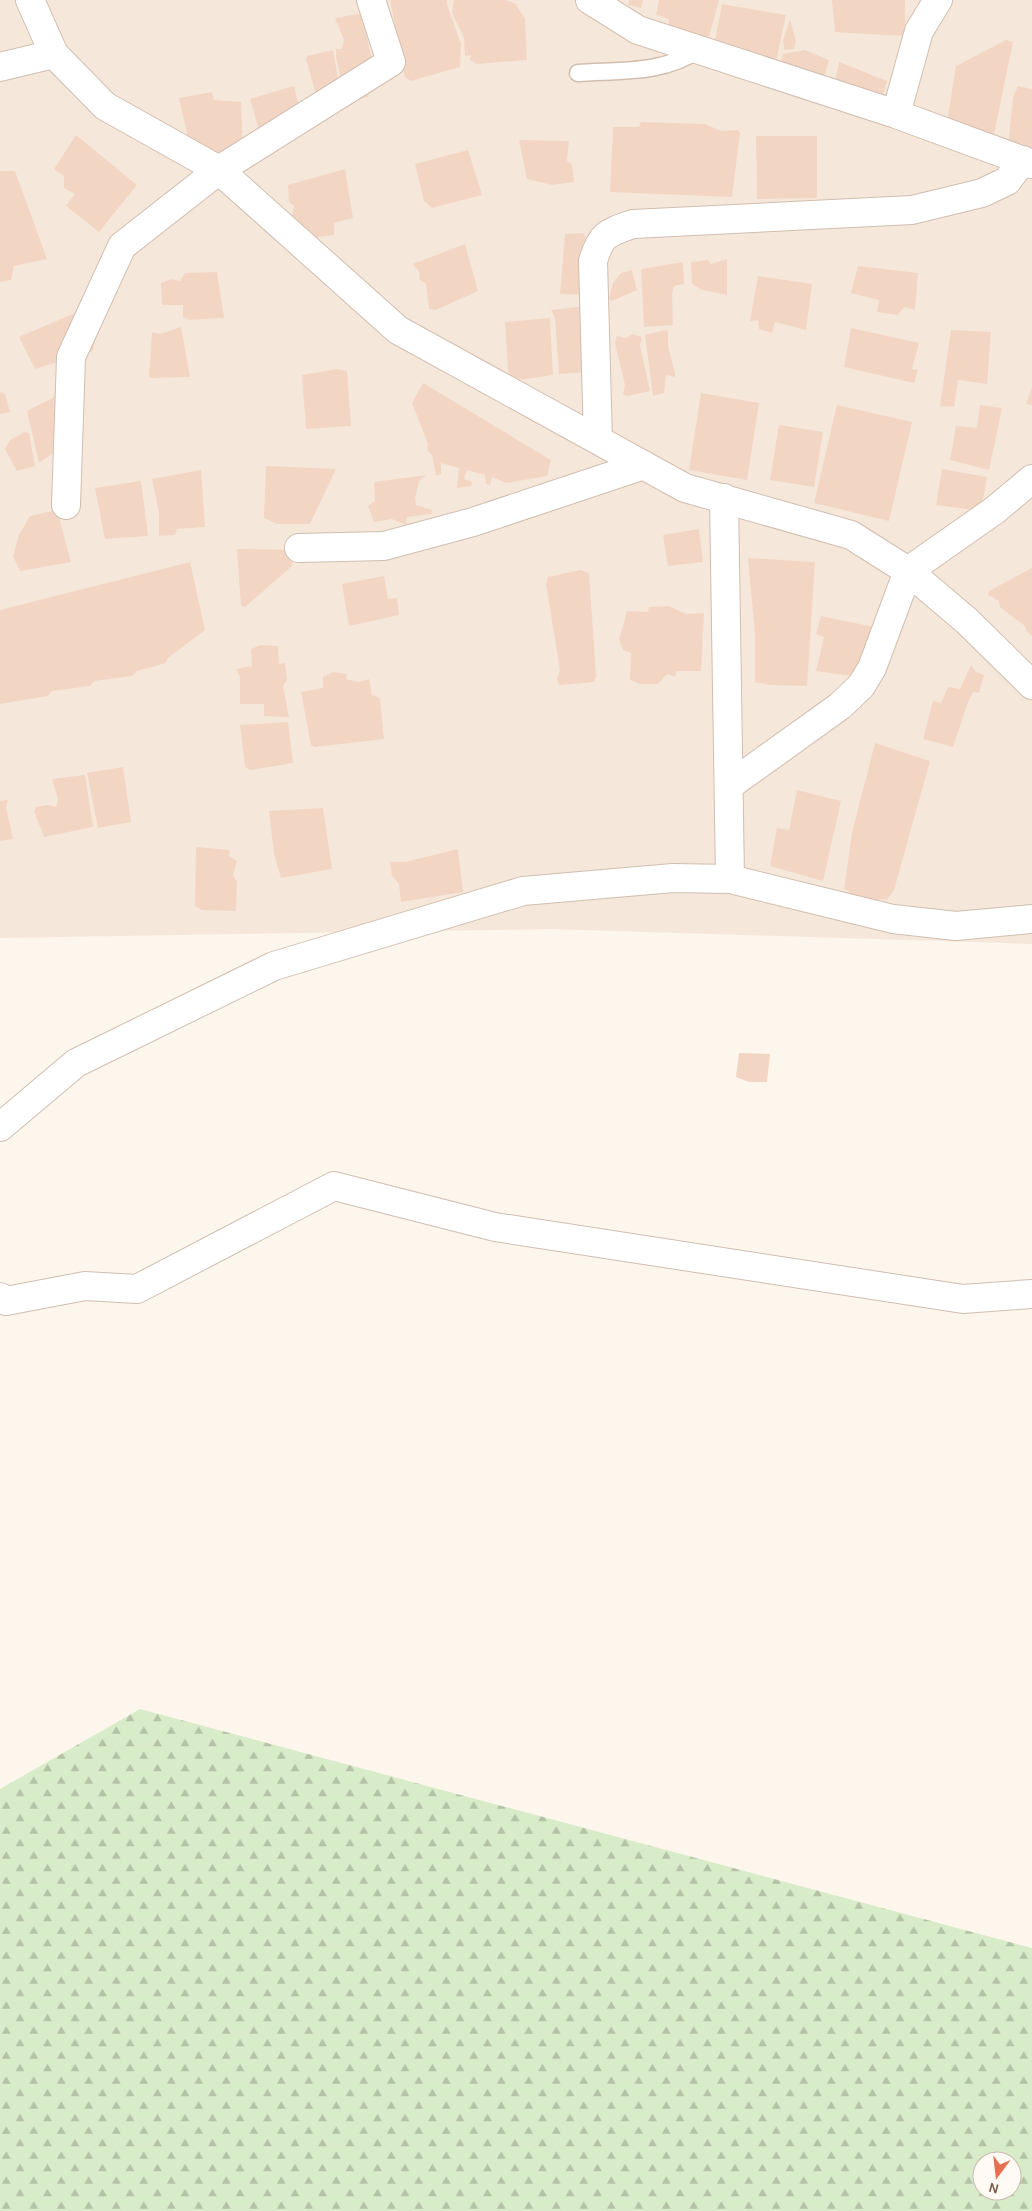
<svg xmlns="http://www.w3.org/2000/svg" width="1032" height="2211" font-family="Karla,sans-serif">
	<defs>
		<pattern id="forest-firs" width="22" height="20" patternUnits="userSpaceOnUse" patternTransform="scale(1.25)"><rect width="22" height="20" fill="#d8ecc9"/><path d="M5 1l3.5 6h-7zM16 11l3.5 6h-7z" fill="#b4c2a5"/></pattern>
	</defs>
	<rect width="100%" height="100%" fill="#fdf6ec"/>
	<path fill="#f5e8da" d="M0 0H1032V944L551 929 0 938Z"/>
	<path fill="url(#forest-firs)" fill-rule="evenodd" d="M140 1709 1032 1948V2211H0V1789ZM982 2161H1012V2191H982Z"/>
	<path fill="#f3d5c3" d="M390 0H447V4L461 44 460 67 411 81 405 77Z
		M454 0H506L516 4 525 19 527 60 477 64 470 60 471 55 465 56 464 38 452 13Z
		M629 0H643L641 8 628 5Z
		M659 0H719L707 44 668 27 669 19 656 15Z
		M832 0H905V36L835 32Z
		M722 4 786 15 774 71 713 52Z
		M358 14 362 15 377 83 367 97 347 103 336 58V49H342L344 40 335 18Z
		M790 19 796 42 794 49 784 50 783 40Z
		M1006 40 1013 42 992 144 946 129 956 66Z
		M333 50 342 102 320 109 306 59 307 56Z
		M805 50 829 60 821 86 778 72 783 54Z
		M839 62 887 81 881 102 833 93Z
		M294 86 304 129 259 130 250 99Z
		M1018 86 1032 89V156L1008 148 1013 97Z
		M212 92 214 100 241 102 243 150H231L190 163 189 142 179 98Z
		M641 122 705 124 721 131 738 130 740 133 732 197 610 192 613 127H639Z
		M76 135 137 185 99 232 66 206 75 194 64 188V176L54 169Z
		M756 136H817V198L757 199Z
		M519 140 569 141 567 161 572 165 574 182 552 185 527 179Z
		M468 150 482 195 432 208 424 201 415 164Z
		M345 169 353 218 334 223V235L310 238 312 232 305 230 291 220 294 206 289 202 288 185Z
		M0 171H15L47 259 14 266 11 280 0 282Z
		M584 233 591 257 583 295 560 294 565 234Z
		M465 244 478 291 436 310 429 309 426 284 419 279 420 273 413 264Z
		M727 259V295L702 290 692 284 691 262 708 260 711 264Z
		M683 262 684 284 674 286 672 294 673 325 644 327 641 269Z
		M858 266 918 273 915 310 904 307 898 315 877 312 879 300 851 293Z
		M632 270 637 290 612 301 609 299 613 283 621 273Z
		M217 272 224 318 190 320 183 317V305H162L161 283 171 279 180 281 185 273Z
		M758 276 812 284 806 330 775 322 772 333 759 329 758 320 750 321Z
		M586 306 590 372 559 374 555 318 551 310Z
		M82 310 95 341 93 351 35 369 19 337Z
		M550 318 553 375 512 381 508 370 505 322Z
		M181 327 190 377 149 378 152 332 160 334Z
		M851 328 919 343 912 369 918 370 914 383 844 367Z
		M664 330 668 331V346L675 374V377L666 375 664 393 653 396 645 335Z
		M951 330 991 332 987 384 958 380 954 407 940 406Z
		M633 334 642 337 640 345 650 391 627 396 623 394 625 385 615 343 617 336 626 338Z
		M337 369 347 371 351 426 306 429 302 375Z
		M423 383 551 460 547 476 506 483 492 477 490 485 486 484 485 475 467 470 464 479 472 482 471 486 457 488 459 468 441 463V474L436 476 432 455 427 450 428 444 412 403Z
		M1032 387V405L1026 404Z
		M66 391 69 442 39 463 27 411Z
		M0 392 5 394 10 412 0 414Z
		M701 393 759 403 747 480 689 470Z
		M837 405 912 422 889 521 814 503Z
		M980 405 1002 408 989 470 950 460 956 426 977 428Z
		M779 425 823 432 814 487 770 480Z
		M25 432 29 433 35 466 17 471 5 449 10 440Z
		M266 466 336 469 310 524H277L264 518Z
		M942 469 987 477 981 511 936 505Z
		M201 470 205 527 177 529 175 535 159 536V512L152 479Z
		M426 475 419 481 415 498 416 505 432 510 431 514 407 517 406 525 392 519 374 522 368 506 375 501 374 482Z
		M141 481 148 536 105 539 95 488Z
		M57 510 71 562 20 571 13 556 19 535 30 516Z
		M699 529 703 562 668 566 663 535Z
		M237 549 294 550 292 566 245 607 241 606Z
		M748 558 815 562 807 686 770 685 755 682V634Z
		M190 562 205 630 168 658 166 663 137 671 132 676 94 681 90 686 52 691 48 696 0 704V610Z
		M1032 568V636L1027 632 1025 626 1000 607 999 601 988 595 989 591Z
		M580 570 589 573 596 676 594 682 559 685 557 679 560 670 546 584 548 577Z
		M384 576 388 599 397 598 399 615 349 626 342 584Z
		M668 606 687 614 704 613 701 671H677L675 677 667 674 658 684H640L630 680 631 653 623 650 619 640 627 611 648 612 649 607Z
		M821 616 874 627 864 678 816 671 824 637 816 634Z
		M261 645 278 646 279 664 285 663 287 680 283 686 289 717 264 716V704H240V677L236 669 252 666 251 649Z
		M971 665 976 672 984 675 979 693 973 692 968 702 953 747 923 739 933 701 941 703 948 687 960 689Z
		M333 672 347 674 346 679 358 682 369 679 372 695 380 698 384 739 315 747 311 745 301 692 323 688V677Z
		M288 722 293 763 251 770 245 767 240 725Z
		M875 743 930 761 894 890 887 900 879 899 876 907 848 897 849 891 844 889 852 833Z
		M123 767 131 822 98 828 87 773Z
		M85 775 93 827 44 837 34 811 36 807 48 805 56 807 58 799 52 779Z
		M797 790 841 801 823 881 770 866 777 828 789 830Z
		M8 800 6 808 13 839 0 841V801Z
		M323 808 332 869 281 878 274 854 269 811Z
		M196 847 230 850 229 856 237 861 233 875 237 882 236 911 202 910 195 906Z
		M458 849 463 892 401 902 399 884 392 876 390 862H405Z
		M739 1053 770 1054 767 1082H749L736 1077Z"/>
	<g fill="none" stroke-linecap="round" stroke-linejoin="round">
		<defs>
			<path id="service" d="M578 73C616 70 665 74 697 50"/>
			<path id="minor" d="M30 0 54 54 105 106 219 170 398 330 685 488 851 535 908 571 967 621 1032 685
				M590 0 638 30 896 114 1032 164
				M0 67 54 54
				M896 114 919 31 938 0
				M598 440 593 261C601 234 607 233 633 224L912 210 982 193 1007 181 1023 160
				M724 498 730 879
				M66 505 71 357 122 246 219 170 391 62 371 0
				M299 548 384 546 473 522 644 465
				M730 785 840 706 861 686 872 668 908 571 995 510 1032 479
				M0 1127 76 1063 274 966 523 891 673 878 730 879 893 919 956 926 1032 919
				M0 1297 6 1301 85 1286 137 1289 334 1186 495 1227 963 1299 1032 1294"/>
		</defs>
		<use href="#service" stroke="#d1beb0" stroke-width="19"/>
		<use href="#minor" stroke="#d1beb0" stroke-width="30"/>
		<use href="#service" stroke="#fff" stroke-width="16"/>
		<use href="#minor" stroke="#fff" stroke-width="28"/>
	</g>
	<g transform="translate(997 2176) rotate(195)"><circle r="24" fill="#fffaf3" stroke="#cabbb1"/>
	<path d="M0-4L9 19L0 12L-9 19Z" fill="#e76f51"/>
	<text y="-8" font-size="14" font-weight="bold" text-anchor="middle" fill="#7a5c4d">N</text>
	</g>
</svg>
